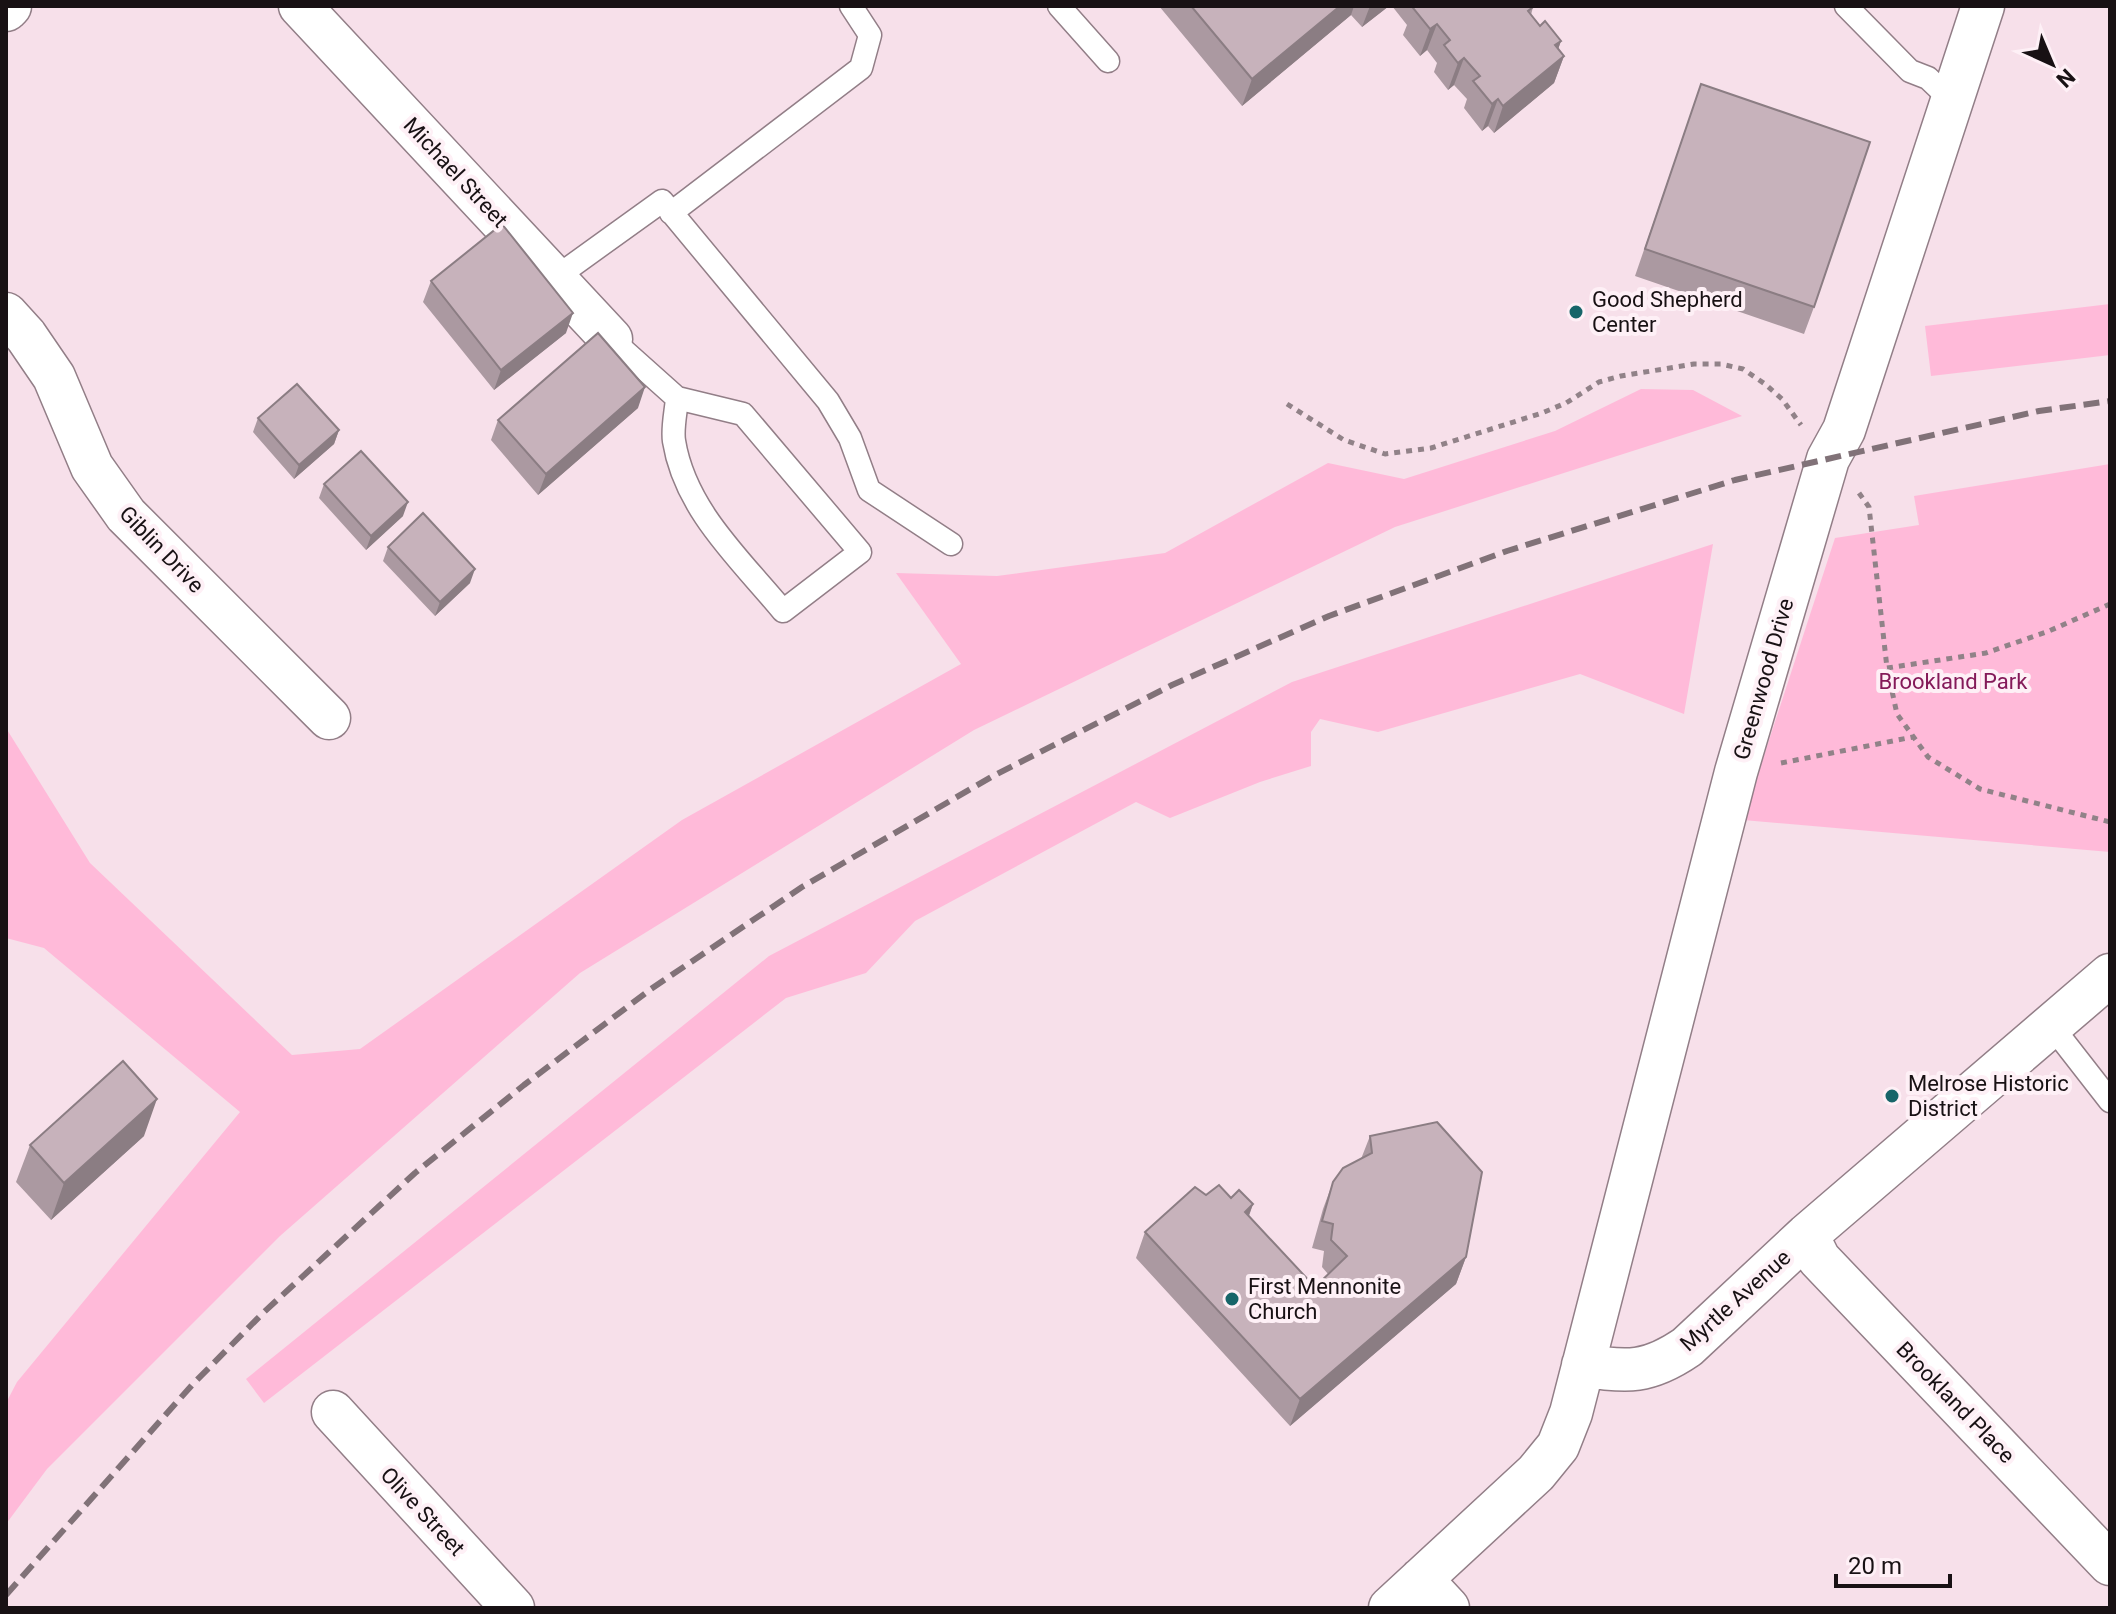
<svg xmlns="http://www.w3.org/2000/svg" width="2116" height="1614" font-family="Roboto,sans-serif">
	<rect width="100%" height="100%" fill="#f7e0ea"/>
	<path fill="#ffbad9" d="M2110 304V355L1931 376 1925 326Z
		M1641 389 1693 390 1742 416 1395 527 974 730 580 973 280 1236 47 1469 6 1524V1403L17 1382 240 1112 44 948 6 938V728L90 863 292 1055 360 1049 682 820 961 664 896 573 997 576 1165 553 1328 463 1404 479 1555 431Z
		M2110 464V852L1743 820 1835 538 1919 525 1914 496Z
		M1713 544 1684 714 1580 674 1378 732 1320 719 1311 732V766L1260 782 1170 818 1136 802 915 921 866 973 786 998 264 1403 246 1379 769 956 1292 682Z"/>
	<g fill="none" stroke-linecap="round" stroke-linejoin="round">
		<defs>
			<path id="service" d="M1059 6 1108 61
				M1846 6 1910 71 1928 78 1951 100
				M671 213 861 68 870 35 851 6
				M555 278 662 201 828 401 850 438 869 490 951 544
				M611 339 677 398 743 414 860 552 783 611C741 560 685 510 674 441 672 428 676 412 677 398
				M2050 1024 2110 1101"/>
			<path id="minor" d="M300 6 611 339
				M6 314 26 336 54 377 92 467 126 515 329 718
				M1807 1235 1819 1259 2110 1564
				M1583 1365C1627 1373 1649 1373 1687 1347L1807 1235 2110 975
				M333 1412 513 1608
				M1421 1579 1448 1608
				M1390 1608 1536 1473 1558 1446 1571 1413 1736 772 1828 459 1844 430 1983 6"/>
			<path id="tertiary" d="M6 9 9 6"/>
		</defs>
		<use href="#service" stroke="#927e87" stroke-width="25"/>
		<use href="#minor" stroke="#927e87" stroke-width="45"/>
		<use href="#tertiary" stroke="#927e87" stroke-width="47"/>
		<path stroke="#918288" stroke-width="5" stroke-dasharray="6 6" stroke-linecap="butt" d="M1287 404 1344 440 1385 454 1431 448 1542 413 1566 403 1599 382 1621 376 1694 364H1721L1743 369 1765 384 1782 399 1801 425
			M1859 493 1869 507 1887 668 1897 714 1928 757 1980 789 2110 822
			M1887 668 1986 653 2049 631 2110 604
			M1781 763 1913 737"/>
		<use href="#service" stroke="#fff" stroke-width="22"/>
		<use href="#minor" stroke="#fff" stroke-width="42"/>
		<use href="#tertiary" stroke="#fff" stroke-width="44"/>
		<path stroke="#817278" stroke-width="6" stroke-dasharray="16 8" stroke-linecap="butt" d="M6 1595 192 1385 263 1313 415 1173 524 1085 651 989 802 887 993 776 1172 685 1329 616 1507 551 1735 480 2039 411 2110 401"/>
	</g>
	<path fill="#ab99a1" d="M1159 6H1389L1362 27 1351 15 1242 106Z
		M1392 6H1533V7L1531 15 1540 26 1561 41 1558 49 1564 56 1554 83 1494 133 1488 126 1482 131 1464 108 1467 99 1454 85 1448 90 1434 72 1437 63 1427 50 1420 56 1403 35 1407 25Z
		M1701 84 1814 307 1804 334 1635 276Z
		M431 281 566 333 494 390 423 302Z
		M638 408 538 495 491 440 498 420Z
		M258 418 339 430 334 444 294 479 253 432Z
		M324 484 403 516 366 550 319 498Z
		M388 547 470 583 435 616 383 561Z
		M144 1136 51 1220 16 1182 30 1145Z
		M1370 1136 1466 1257 1456 1284 1290 1426 1136 1258 1145 1232 1206 1195 1231 1198 1253 1204 1249 1216 1315 1287 1328 1274 1322 1267 1324 1251 1312 1248 1323 1209 1333 1182 1361 1159Z"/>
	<path fill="#8b7d83" d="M1340 6H1354L1351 15 1242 106 1252 79Z
		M1370 6H1389L1362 27Z
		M1437 24 1427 50 1420 56 1430 29Z
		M1561 41 1552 66 1564 56 1554 83 1494 133 1503 106 1555 45Z
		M1464 58 1454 85 1448 90 1458 63Z
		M1498 99 1488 126 1482 131 1492 104Z
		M573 313 566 333 494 390 501 370Z
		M645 387 638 408 538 495 546 474Z
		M339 430 334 444 294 479 299 465Z
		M408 502 403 516 366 550 371 536Z
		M475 569 470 583 435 616 440 602Z
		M157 1099 144 1136 51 1220 64 1183Z
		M1253 1204 1243 1231 1245 1212Z
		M1466 1257 1456 1284 1290 1426 1300 1399Z"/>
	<path fill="#c7b2bb" stroke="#8b7d83" stroke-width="2" d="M1191 6H1340L1252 79Z
		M1416 6H1533V7L1528 11 1540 26 1545 21 1561 41 1555 45 1564 56 1503 106 1498 99 1492 104 1473 81 1480 76 1464 58 1458 63 1444 45 1450 40 1437 24 1430 29 1413 8Z
		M1701 84 1870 142 1814 307 1645 249Z
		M502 224 573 313 501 370 431 281Z
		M598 333 645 387 546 474 498 420Z
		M297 384 339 430 299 465 258 418Z
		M361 451 408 502 371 536 324 484Z
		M423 513 475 569 440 602 388 547Z
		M123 1061 157 1099 64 1183 30 1145Z
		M1437 1122 1482 1172 1466 1257 1300 1399 1145 1232 1195 1187 1206 1195 1219 1185 1231 1198 1239 1190 1253 1204 1245 1212 1315 1287 1347 1256 1331 1240 1333 1224 1322 1221 1333 1182 1343 1168 1372 1153 1370 1136Z"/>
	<g fill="#176569" stroke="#fef0f6" stroke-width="3">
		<circle cx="1576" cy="312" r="8"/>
		<circle cx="1892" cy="1096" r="8"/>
		<circle cx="1232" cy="1299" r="8"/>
	</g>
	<g text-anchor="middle" stroke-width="8" stroke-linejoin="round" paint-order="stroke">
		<g font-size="22" fill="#181114" stroke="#fef0f6">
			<text transform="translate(456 172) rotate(47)" y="8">Michael Street</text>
			<text transform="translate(162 549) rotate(46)" y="8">Giblin Drive</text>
			<text transform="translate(1763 679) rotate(-74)" y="8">Greenwood Drive</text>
			<text transform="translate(1735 1300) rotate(-42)" y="8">Myrtle Avenue</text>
			<text transform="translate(1956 1402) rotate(46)" y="8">Brookland Place</text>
			<text transform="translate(423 1511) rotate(47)" y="8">Olive Street</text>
		</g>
		<g font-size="22" fill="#181114" stroke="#fef0f6" text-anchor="start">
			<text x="1592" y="307">Good Shepherd<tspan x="1592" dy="25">Center</tspan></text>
			<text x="1908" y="1091">Melrose Historic<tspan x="1908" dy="25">District</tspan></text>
			<text x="1248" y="1294">First Mennonite<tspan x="1248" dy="25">Church</tspan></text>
		</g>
		<g font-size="22" fill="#841a59" stroke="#fef0f6">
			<text x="1953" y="689">Brookland Park</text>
		</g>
	</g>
	<rect width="2116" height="1614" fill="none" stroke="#181114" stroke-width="16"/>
	<g transform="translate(2052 64) rotate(136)" stroke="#fef0f6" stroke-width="6" paint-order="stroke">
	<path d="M0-6L14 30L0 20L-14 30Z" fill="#181114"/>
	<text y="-12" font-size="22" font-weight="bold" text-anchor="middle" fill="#181114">N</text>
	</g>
	<path d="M1836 1574v12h114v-12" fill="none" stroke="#181114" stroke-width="4"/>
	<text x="1848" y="1574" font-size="24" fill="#181114" stroke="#fef0f6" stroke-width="6" paint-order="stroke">20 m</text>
</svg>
